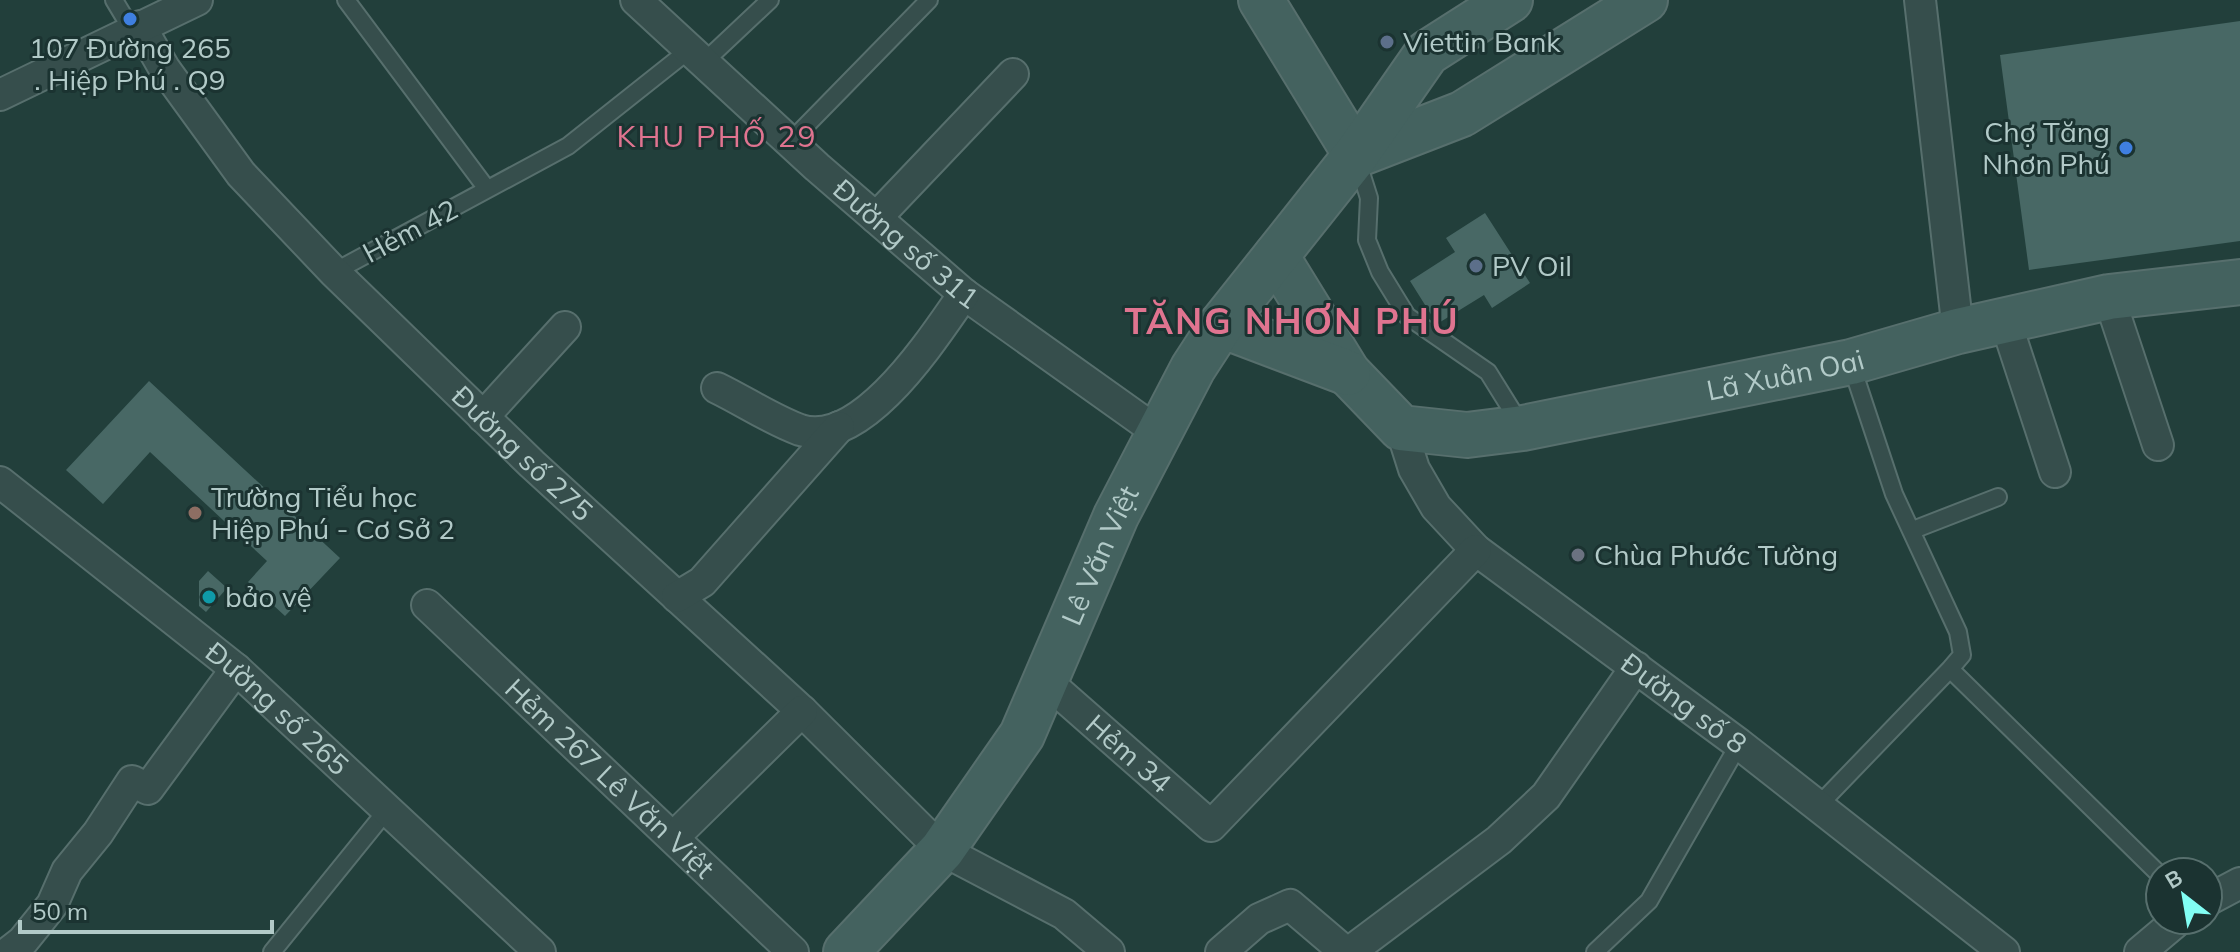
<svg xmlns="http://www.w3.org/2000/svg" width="2240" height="952" font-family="Mulish,sans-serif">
	<rect width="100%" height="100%" fill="#223f3b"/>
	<path fill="#486865" d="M2240 21V241L2029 270 2000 55Z
		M1485 213 1530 283 1492 308 1484 295 1437 324 1410 281 1455 252 1446 238Z
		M149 381 340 558 285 616 248 582 267 561 150 452 103 504 66 470Z
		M208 571 227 588 206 612 199 606V581Z"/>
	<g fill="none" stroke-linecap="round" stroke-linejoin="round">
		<defs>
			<path id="lane" d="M114 0 132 30
				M346 0 487 189
				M703 63 770 0
				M790 142 929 0
				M1357 160 1369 198 1367 240 1380 272 1407 316 1488 372 1521 425
				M334 272 568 146 689 50
				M1851 364 1894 494 1958 632 1962 655 1950 669 2160 875
				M1913 530 1998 497
				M1817 807 1950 669
				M272 952 387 810
				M1595 952 1649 901 1739 744"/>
			<g id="street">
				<path id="s1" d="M636 0 817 167 964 294 1159 433"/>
				<path d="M1920 0 1958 331"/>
				<path id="s2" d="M140 26 164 68 241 174 334 272 532 464 802 711 942 850 1064 914 1109 952"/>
				<path d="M0 95 197 0"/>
				<path d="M876 218 1013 74"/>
				<path d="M2109 297 2158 445"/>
				<path d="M2005 320 2055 472"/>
				<path d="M717 388C744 401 772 420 800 430 863 450 935 335 964 294"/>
				<path d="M483 417 565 327"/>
				<path id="s3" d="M1401 428 1414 469 1436 507 1476 550 1739 744 2004 952"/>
				<path id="s4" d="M0 482 236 669 540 952"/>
				<path d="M677 597 702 582 839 427"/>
				<path id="s5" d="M427 605 793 952"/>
				<path id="s6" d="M1046 681 1211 826 1476 550"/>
				<path d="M684 827 802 711"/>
				<path d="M2208 900 2240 883"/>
				<path d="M9 952 23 941 52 905 67 871 98 833 132 781 148 789 236 669"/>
				<path d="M1221 952 1259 919 1290 905 1344 951H1351L1499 840 1546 796 1636 667"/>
				<path d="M2140 952 2178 920"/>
			</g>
			<g id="secondary">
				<path d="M1261 0 1356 155"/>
				<path d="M1356 155 1462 114 1645 0"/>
				<path id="s7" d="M1276 256 1348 373 1401 428 1467 435 1523 428 1851 362 1958 331 2109 297 2240 282"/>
				<path d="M1221 325 1348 373"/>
				<path id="s8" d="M846 952 942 850 1022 735 1116 516 1193 368 1221 325 1356 155 1427 53 1510 0"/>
			</g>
		</defs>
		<use href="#lane" stroke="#576f6d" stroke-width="20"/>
		<use href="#street" stroke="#576f6d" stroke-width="34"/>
		<use href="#secondary" stroke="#576f6d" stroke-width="48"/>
		<use href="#lane" stroke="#364e4c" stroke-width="16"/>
		<use href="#street" stroke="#364e4c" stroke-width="30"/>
		<use href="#secondary" stroke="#44625f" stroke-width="44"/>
	</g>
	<g fill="#3f7fe0" stroke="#1b3331" stroke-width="3">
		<circle cx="130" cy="19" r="8"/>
		<circle cx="2126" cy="148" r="8"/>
	</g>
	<g fill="#5c6f8a" stroke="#1b3331" stroke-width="3">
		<circle cx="1387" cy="42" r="8"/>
		<circle cx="1476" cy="266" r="8"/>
	</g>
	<circle fill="#8d6e63" stroke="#1b3331" stroke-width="3" cx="195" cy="513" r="8"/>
	<circle fill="#6b7280" stroke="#1b3331" stroke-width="3" cx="1578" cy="555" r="8"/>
	<circle fill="#0f9aa8" stroke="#1b3331" stroke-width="3" cx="209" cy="597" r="8"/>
	<g text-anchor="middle" stroke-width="6" stroke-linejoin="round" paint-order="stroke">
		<g font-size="28" fill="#b2cac8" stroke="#1b3331" text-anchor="start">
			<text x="1403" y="52">Viettin Bank</text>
			<text x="130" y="58" text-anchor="middle">107 Đường 265<tspan x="130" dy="32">. Hiệp Phú . Q9</tspan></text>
			<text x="2110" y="142" text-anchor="end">Chợ Tăng<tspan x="2110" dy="32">Nhơn Phú</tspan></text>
			<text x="1492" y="276">PV Oil</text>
			<text x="211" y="507">Trường Tiểu học<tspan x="211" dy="32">Hiệp Phú - Cơ Sở 2</tspan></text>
			<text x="1594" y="565">Chùa Phước Tường</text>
			<text x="225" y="607">bảo vệ</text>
		</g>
		<g font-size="28" fill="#b2cac8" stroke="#1b3331">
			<text transform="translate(410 231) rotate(-28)" y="10">Hẻm 42</text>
			<text dy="10" stroke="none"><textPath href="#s1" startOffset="364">Đường số 311</textPath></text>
			<text dy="10" stroke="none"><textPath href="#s7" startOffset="604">Lã Xuân Oai</textPath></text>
			<text dy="10" stroke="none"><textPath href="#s2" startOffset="576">Đường số 275</textPath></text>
			<text dy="10" stroke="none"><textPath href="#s8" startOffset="476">Lê Văn Việt</textPath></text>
			<text dy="10" stroke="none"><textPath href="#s3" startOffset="404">Đường số 8</textPath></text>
			<text dy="10" stroke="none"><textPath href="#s4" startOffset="358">Đường số 265</textPath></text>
			<text dy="10" stroke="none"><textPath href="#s6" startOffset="110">Hẻm 34</textPath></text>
			<text dy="10" stroke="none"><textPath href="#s5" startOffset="252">Hẻm 267 Lê Văn Việt</textPath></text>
		</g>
		<g font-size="30" letter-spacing="2" fill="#e07490" stroke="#1b3331">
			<text x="717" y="147">KHU PHỐ 29</text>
		</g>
		<g font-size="36" font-weight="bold" letter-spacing="2" fill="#e07490" stroke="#1b3331">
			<text x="1292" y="334">TĂNG NHƠN PHÚ</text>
		</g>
	</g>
	<g transform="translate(2184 896) rotate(329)"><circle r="38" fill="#1b3331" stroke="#576f6d" stroke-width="2"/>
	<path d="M0-6L14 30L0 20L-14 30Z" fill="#82fef4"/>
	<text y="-12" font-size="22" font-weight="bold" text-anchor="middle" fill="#b2cac8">B</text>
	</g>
	<path d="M20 920v12h252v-12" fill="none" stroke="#b2cac8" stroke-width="4"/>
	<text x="32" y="920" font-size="24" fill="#b2cac8" stroke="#1b3331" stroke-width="6" paint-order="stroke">50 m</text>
</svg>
